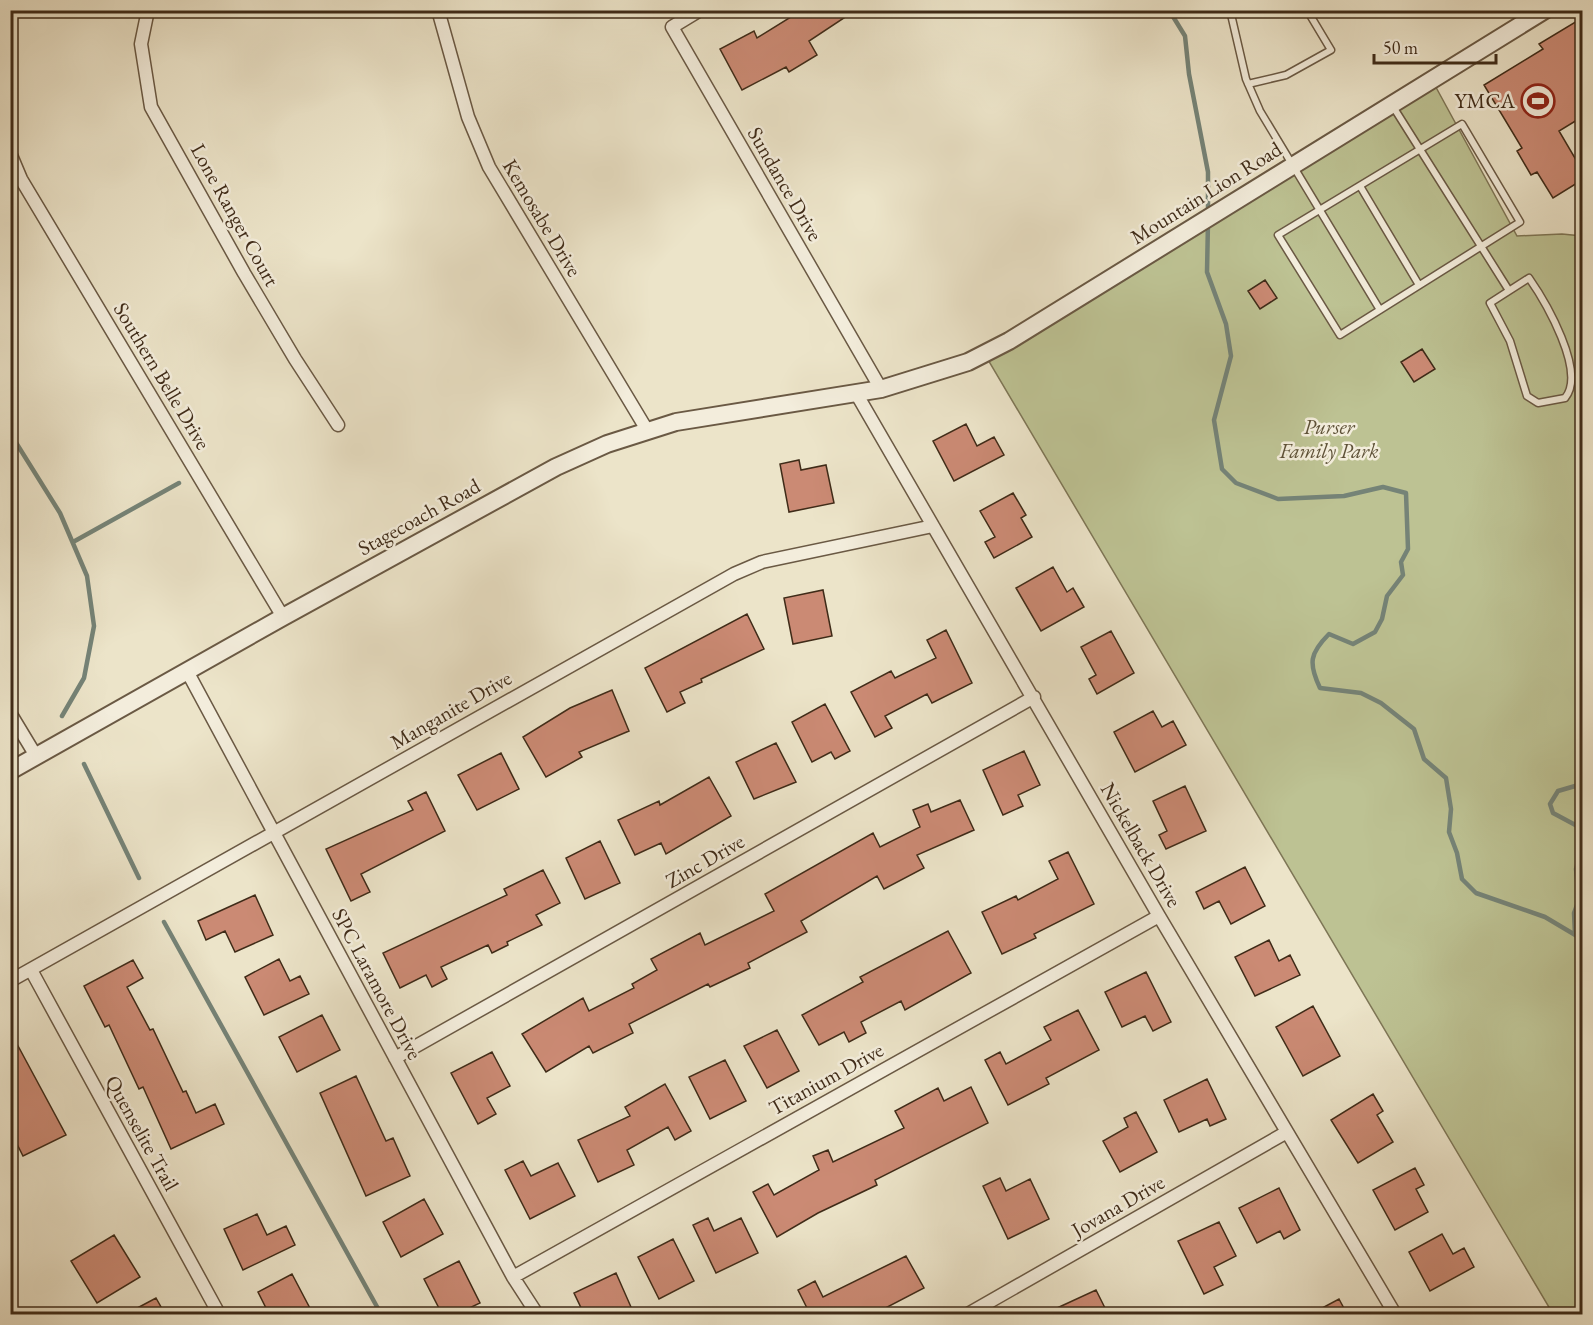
<svg xmlns="http://www.w3.org/2000/svg" width="1593" height="1325" font-family="'EB Garamond',serif">
	<rect width="100%" height="100%" fill="#ece4c9"/>
	<filter id="stains"><feTurbulence type="fractalNoise" baseFrequency=".00333" numOctaves="4"/><feColorMatrix values="0 0 0 0 .2 0 0 0 0 .09 0 0 0 0 .02 0 0 0 .5 -.17"/></filter>
	<radialGradient id="worn" r=".72"><stop offset=".6" stop-color="#630" stop-opacity="0"/><stop offset="1" stop-color="#630" stop-opacity=".3"/></radialGradient>
	<path fill="#bdc293" stroke="#7e7656" stroke-width="1.5" d="M1432 80 1517 236 1562 234 1582 236V1314H1553L984 353Z"/>
	<g fill="none" stroke-linecap="round" stroke-linejoin="round">
		<path stroke="#758377" stroke-width="4.5" d="M1169 10 1185 36 1189 74 1208 172V214
			M1208 222 1207 272 1226 324 1231 356 1214 420 1222 469 1236 483 1278 499 1344 496 1383 487 1406 493 1408 549 1401 562 1403 575 1387 596 1382 619 1375 632 1353 644 1329 634C1310 653 1308 663 1320 688L1361 693 1381 703 1414 729 1424 759 1446 778 1451 809 1449 832 1457 853 1462 879 1476 893 1545 917 1582 939
			M10 433 60 513 87 576 94 626 84 678 62 716
			M73 542 179 483
			M84 764 139 878
			M1582 784 1558 791 1550 804 1553 813 1581 828 1582 839
			M164 922 381 1314
			M1575 934 1574 913 1579 900 1576 869 1582 846"/>
	</g>
	<path fill="#cb8a74" stroke="#3f2b18" stroke-width="1.5" d="M802 10H856L809 41 817 55 789 72 786 67 742 90 720 49 754 31 757 38Z
		M1582 18V117L1559 131 1582 170V180L1553 198 1537 172 1531 175 1517 151 1522 148 1484 85 1543 49 1539 44Z
		M1265 280 1277 298 1260 309 1248 291Z
		M1422 349 1435 369 1414 382 1401 362Z
		M966 424 977 446 994 437 1004 455 954 481 933 441Z
		M799 460 801 470 826 465 834 503 789 512 780 464Z
		M1013 493 1026 515 1021 518 1032 537 994 558 985 542 995 537 980 511Z
		M1053 567 1067 592 1073 588 1084 607 1041 631 1016 588Z
		M823 590 832 636 793 644 784 598Z
		M747 614 764 649 701 679 702 682 680 692 685 703 667 712 645 668Z
		M946 630 972 683 932 703 927 694 885 716 892 728 875 737 851 692 891 671 895 678 936 658 927 640Z
		M1111 631 1134 673 1097 694 1089 679 1096 675 1081 647Z
		M612 690 629 731 579 752 582 757 546 777 523 737 570 708Z
		M825 704 850 751 835 759 831 752 812 762 792 722Z
		M1153 711 1162 727 1173 721 1186 745 1135 772 1114 732Z
		M776 743 796 782 754 799 736 762Z
		M1024 751 1040 785 1018 795 1023 806 1003 815 983 770Z
		M501 753 519 789 477 810 458 775Z
		M709 777 731 816 666 854 661 843 635 855 618 820 659 801 660 805Z
		M1185 786 1206 831 1166 849 1159 835 1167 831 1153 801Z
		M426 792 445 831 361 874 370 892 351 901 326 849 413 810 408 801Z
		M960 800 974 830 917 855 924 868 884 889 877 876 801 921 807 932 748 963 750 968 710 987 708 984 629 1024 633 1033 593 1053 589 1046 546 1072 522 1034 583 998 589 1011 634 988 632 984 657 970 651 959 700 933 705 945 774 911 765 894 873 833 880 847 920 827 913 810 928 804 931 812Z
		M600 841 620 883 585 899 566 858Z
		M1068 852 1094 904 1034 934 1036 938 1002 954 982 912 1016 896 1018 900 1058 879 1049 861Z
		M1245 867 1265 906 1231 924 1219 901 1204 909 1196 892Z
		M543 870 560 903 536 915 542 925 507 942 508 945 492 953 488 945 441 967 447 979 432 987 426 975 400 988 383 953 507 895 504 889Z
		M255 895 273 935 235 952 225 931 206 940 198 921Z
		M948 931 971 973 905 1010 901 1001 861 1022 866 1033 849 1042 844 1032 819 1045 802 1015 863 982 860 977Z
		M1269 940 1279 961 1290 955 1300 975 1255 996 1235 957Z
		M279 959 290 981 300 976 309 994 264 1015 245 977Z
		M133 960 143 978 127 987 150 1030 153 1029 183 1092 186 1091 196 1113 215 1104 224 1124 171 1149 143 1087 139 1089 109 1025 105 1027 84 986Z
		M1146 972 1171 1022 1153 1031 1145 1016 1122 1027 1105 992Z
		M1313 1006 1340 1056 1303 1076 1276 1027Z
		M1078 1010 1099 1050 1046 1078 1049 1084 1008 1105 985 1060 1000 1052 1006 1064 1051 1040 1044 1027Z
		M322 1015 340 1050 297 1072 279 1037Z
		M777 1030 799 1071 767 1088 744 1046Z
		M10 1031 66 1135 23 1156 10 1130Z
		M492 1052 510 1086 487 1098 496 1114 478 1124 451 1073Z
		M725 1060 746 1101 710 1119 689 1077Z
		M356 1076 386 1141 393 1138 410 1176 366 1196 320 1093Z
		M1207 1079 1226 1119 1210 1126 1207 1119 1179 1132 1164 1100Z
		M665 1084 691 1131 675 1140 668 1127 627 1150 634 1165 598 1182 578 1140 630 1116 625 1107Z
		M971 1087 988 1123 875 1180 877 1185 818 1213 777 1237 753 1192 768 1184 774 1195 819 1170 813 1156 828 1150 833 1162 904 1128 895 1111 938 1088 944 1101Z
		M1373 1094 1383 1111 1377 1115 1393 1142 1358 1163 1331 1120Z
		M1136 1112 1157 1152 1120 1172 1103 1141 1128 1127 1124 1118Z
		M523 1161 531 1176 558 1163 575 1196 530 1219 505 1170Z
		M1415 1168 1424 1185 1416 1189 1428 1212 1395 1230 1373 1190Z
		M1000 1178 1006 1191 1030 1179 1049 1219 1008 1239 983 1186Z
		M1279 1188 1300 1230 1284 1239 1280 1231 1257 1243 1239 1208Z
		M424 1199 443 1234 401 1257 383 1222Z
		M257 1214 267 1235 286 1226 295 1245 243 1270 224 1229Z
		M708 1218 714 1231 741 1218 758 1253 716 1273 693 1225Z
		M1219 1222 1236 1256 1214 1267 1223 1285 1204 1294 1178 1241Z
		M1442 1234 1453 1254 1464 1248 1474 1267 1430 1291 1409 1252Z
		M114 1235 140 1277 97 1303 71 1261Z
		M673 1239 694 1281 659 1299 638 1257Z
		M906 1256 924 1288 874 1314H810L798 1290 815 1281 823 1297Z
		M459 1261 480 1303 457 1314H442L424 1279Z
		M616 1273 631 1307 614 1314H584L574 1293Z
		M292 1274 313 1314H269L258 1292Z
		M1096 1290 1108 1314H1044Z
		M156 1298 165 1314H126Z
		M1339 1299 1347 1314H1311Z"/>
	<g fill="none" stroke-linecap="round" stroke-linejoin="round">
		<defs>
			<path id="service" d="M1230 10 1246 79 1260 111 1380 310
				M1248 84 1286 75 1331 50 1307 10
				M1392 105 1508 289
				M1462 124 1520 222 1340 335 1278 235Z
				M1360 186 1419 285
				M1529 278C1545 301 1587 372 1565 398L1538 403 1527 396 1510 341 1490 303Z"/>
			<path id="minor" d="M148 10 141 44 151 107 244 273 295 359 338 425
				M438 10 468 117 489 167 647 430
				M700 10 672 27 881 389
				M10 14 11 10
				M10 153 21 179 283 617
				M856 393 1159 916 1395 1314
				M187 671 513 1277 537 1314
				M10 713 36 756
				M31 970 219 1314
				M10 981 734 574 762 562 933 526
				M395 1058 1034 697
				M513 1277 1159 916
				M968 1314 1287 1132"/>
			<path id="tertiary" d="M10 771 283 617 556 467 607 444 676 422 881 389 968 362 1009 341 1545 10"/>
		</defs>
		<use href="#service" stroke="#6a5944" stroke-width="9"/>
		<use href="#minor" stroke="#6a5944" stroke-width="15"/>
		<use href="#tertiary" stroke="#6a5944" stroke-width="20"/>
		<use href="#service" stroke="#f3eddc" stroke-width="6"/>
		<use href="#minor" stroke="#f3eddc" stroke-width="12"/>
		<use href="#tertiary" stroke="#f3eddc" stroke-width="16"/>
	</g>
	<defs>
		<symbol id="stadium-ring" viewBox="-11 -11 22 22"><circle r="9.5" fill="#f3eddc" stroke="#8f2418" stroke-width="1.5"/><path d="M0-5a6.5 5 0 1 0 0 10a6.5 5 0 1 0 0-10ZM-3.5-1.8h7v3.6h-7Z" fill="#8f2418"/></symbol>
	</defs>
	<g fill-rule="evenodd">
		<use href="#stadium-ring" x="1519" y="82" width="38" height="38"/>
	</g>
	<g text-anchor="middle" stroke-width="5" stroke-linejoin="round" paint-order="stroke">
		<g font-size="21" fill="#3f2b18" stroke="#f3eddc" text-anchor="end">
			<text x="1515" y="108">YMCA</text>
		</g>
		<g font-size="21" fill="#3f2b18" stroke="#f3eddc">
			<text transform="translate(785 184) rotate(60)" y="7">Sundance Drive</text>
			<text transform="translate(1206 193) rotate(-32)" y="7">Mountain Lion Road</text>
			<text transform="translate(235 215) rotate(61)" y="7">Lone Ranger Court</text>
			<text transform="translate(542 218) rotate(59)" y="7">Kemosabe Drive</text>
			<text transform="translate(162 376) rotate(59)" y="7">Southern Belle Drive</text>
			<text transform="translate(419 517) rotate(-29)" y="7">Stagecoach Road</text>
			<text transform="translate(451 710) rotate(-30)" y="7">Manganite Drive</text>
			<text transform="translate(1141 845) rotate(60)" y="7">Nickelback Drive</text>
			<text transform="translate(705 861) rotate(-30)" y="7">Zinc Drive</text>
			<text transform="translate(377 984) rotate(62)" y="7">SPC Laramore Drive</text>
			<text transform="translate(826 1079) rotate(-29)" y="7">Titanium Drive</text>
			<text transform="translate(142 1133) rotate(61)" y="7">Quenselite Trail</text>
			<text transform="translate(1118 1206) rotate(-30)" y="7">Jovana Drive</text>
		</g>
		<g font-size="21" font-style="italic" fill="#5e5137" stroke="#f3eddc">
			<text x="1329" y="434">Purser<tspan x="1329" dy="24">Family Park</tspan></text>
		</g>
	</g>
	<rect width="1593" height="1325" fill="none" stroke="#ece4c9" stroke-width="36"/>
	<rect x="12" y="12" width="1569" height="1301" fill="none" stroke="#3f2b18" stroke-width="3"/>
	<rect x="18" y="18" width="1557" height="1289" fill="none" stroke="#3f2b18" stroke-width="1.5"/>
	<path d="M1374 54v9h122v-9" fill="none" stroke="#3f2b18" stroke-width="3"/>
	<text x="1383" y="54" font-size="18" fill="#3f2b18" stroke="#f3eddc" stroke-width="4.5" paint-order="stroke">50 m</text>
	<rect width="100%" height="100%" filter="url(#stains)"/>
	<rect width="100%" height="100%" fill="url(#worn)"/>
</svg>
